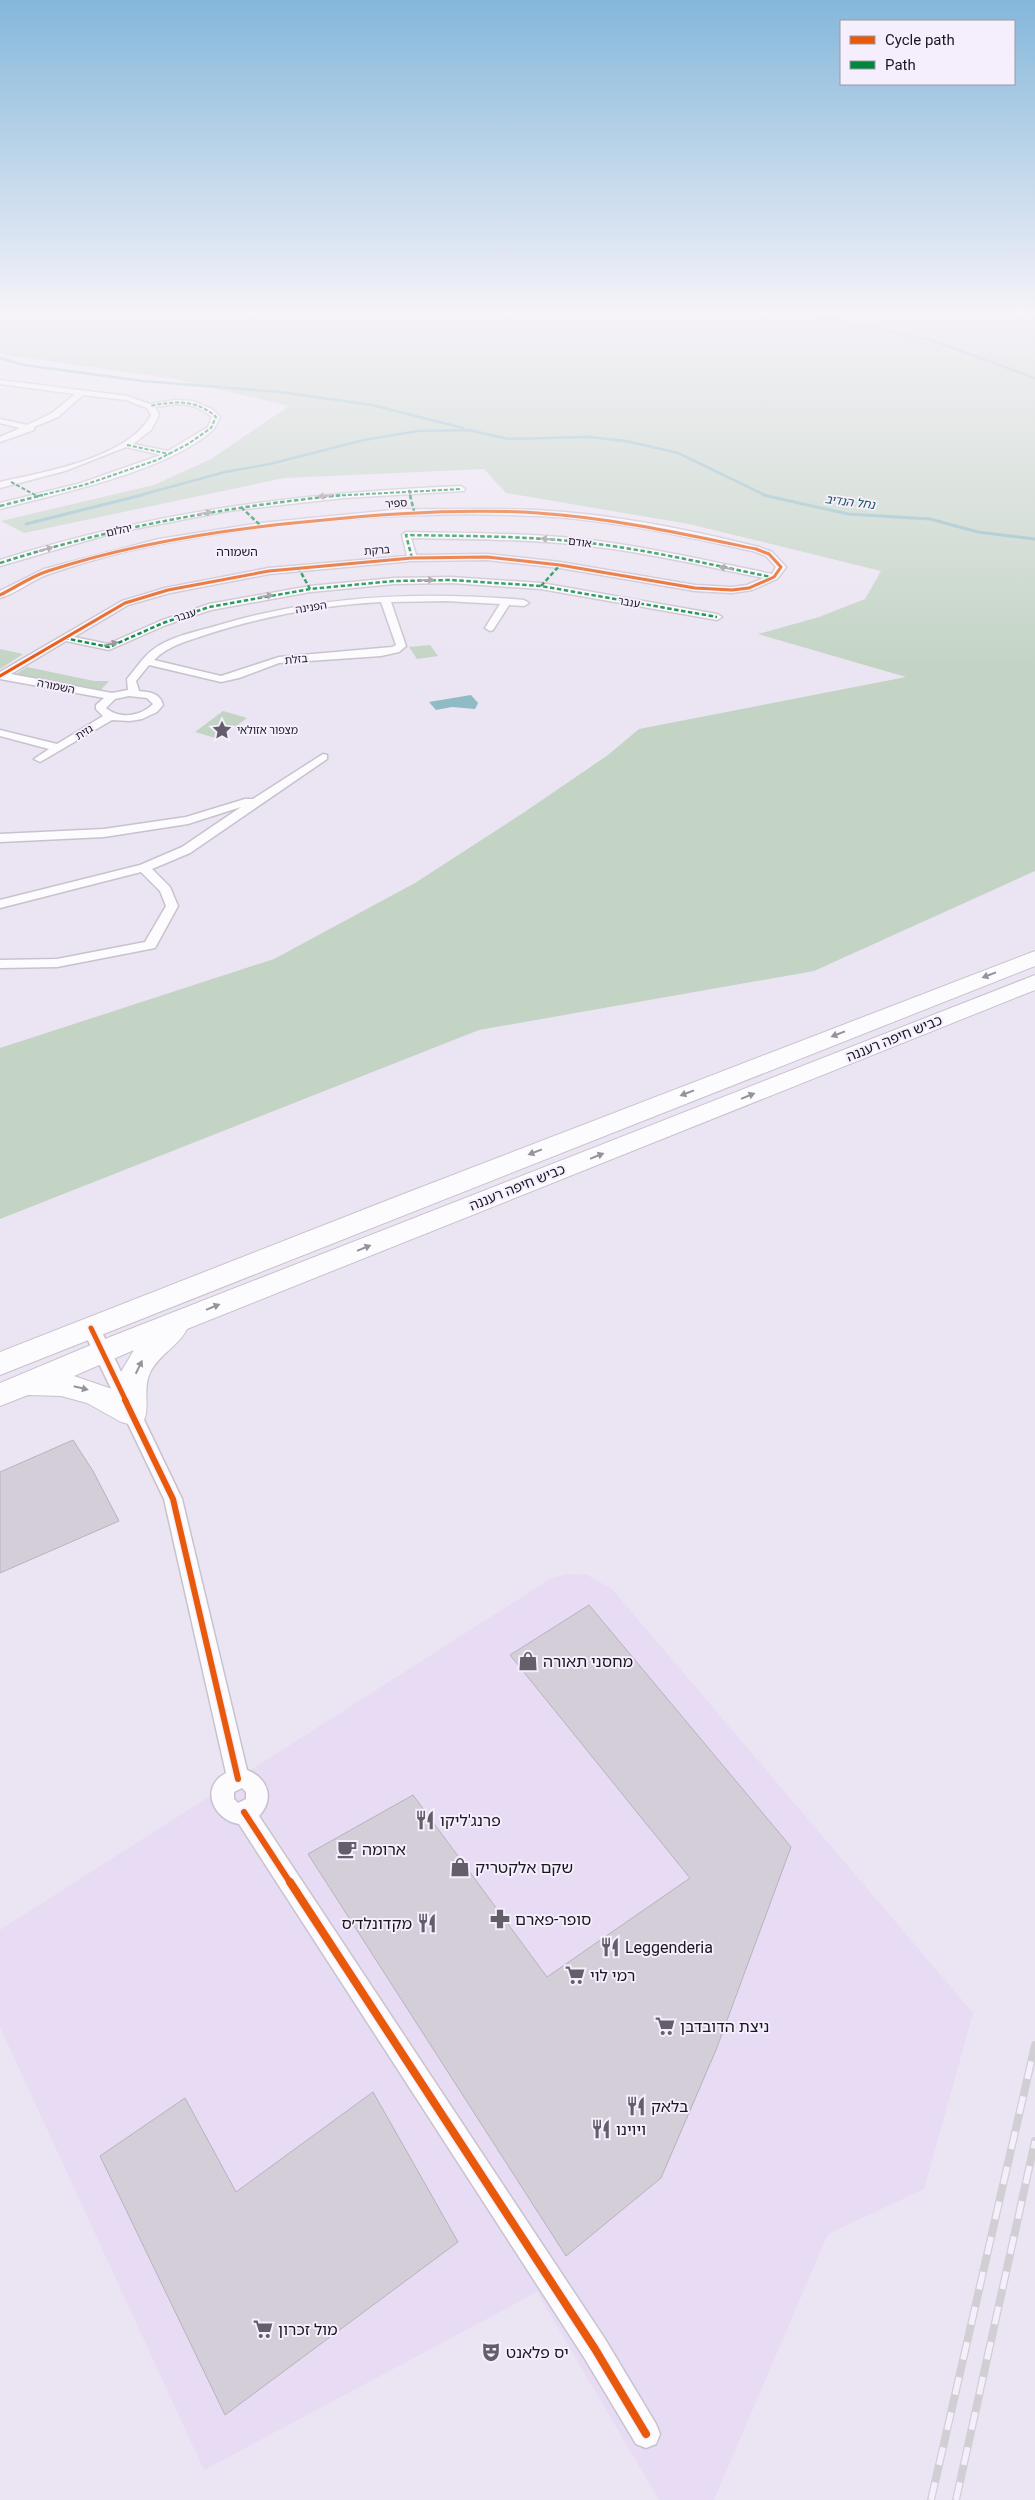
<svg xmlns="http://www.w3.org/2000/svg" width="1035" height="2500" font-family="Roboto,'Noto Sans Hebrew',sans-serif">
	<rect width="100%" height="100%" fill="#ebe4f2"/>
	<path fill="#e7dcf4" d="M570 1574 587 1575 612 1589 973 2013 924 2189 828 2234 714 2500H659L537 2292 204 2470 0 2027V1930L552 1578Z"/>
	<path fill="#c3d4c5" d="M0 315H1035V871L814 971 479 1030 0 1219V1048L274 959 415 883 526 811 608 755 639 729 906 677 758 634 819 617 865 599 881 571 689 524 506 493 484 469 284 478 24 533 1 521 154 485 211 459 289 406 174 379 0 354Z
		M430 645 438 656 417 659 409 647Z
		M0 649 23 654 0 669Z
		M27 667 94 681H109L97 694 14 675Z
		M223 711 247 718 219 739 195 732Z"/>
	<path fill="#8fbcc4" d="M471 695 478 703 475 709 452 707 436 710 429 702Z"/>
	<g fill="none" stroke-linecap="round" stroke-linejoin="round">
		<path stroke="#8fbcc4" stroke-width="2.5" d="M817 315 838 322 928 339 1035 378
			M0 358 24 365 143 381 280 392 372 405 463 428
			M137 496 225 472 270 464 364 440 418 431 469 430 508 439 588 437 626 441 678 453 767 496"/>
		<path stroke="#8fbcc4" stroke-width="3" d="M763 495 848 514 930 519 978 532 1035 539
			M26 524 142 495"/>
	</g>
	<path fill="#d3ced8" stroke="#b7b2bd" d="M73 1440 93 1471 119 1521 0 1573V1472Z
		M589 1605 791 1847 716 2050 661 2178 566 2256 308 1854 413 1795 547 1977 690 1878 510 1655Z
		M373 2092 458 2242 225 2415 100 2156 185 2098 236 2192Z"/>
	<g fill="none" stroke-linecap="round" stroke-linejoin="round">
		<defs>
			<path id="minor" d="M0 380 127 396 150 404 176 400 193 401 212 409 220 417C218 421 216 427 213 430 166 472 61 493 0 509V503L81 483 161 455 126 447 65 471 0 488V482C44 472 129 458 151 415L147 408 126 400 83 395 58 417 34 427V430L0 442V437L20 428 0 423V419L27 425 52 413 75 394 0 384ZM176 404C191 404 201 408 212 417L208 427 168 451 133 444 151 430 159 415 155 407Z
				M461 486 465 489 464 491 344 498 228 511 113 533 0 566V560C154 511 300 493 461 486Z
				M403 509C447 510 492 508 537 510 611 514 687 529 759 547L772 552 786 567 777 579 752 590 732 593 695 591 560 568 487 560 412 561 269 574 170 593 128 605 74 637 108 644 160 621 209 604 310 586 394 578 451 577 541 583 717 614 722 617 717 620 541 589 451 583 394 584 310 592 211 610 166 625 109 650 66 641 11 674 112 693 128 690 127 679C137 667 145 654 158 646 176 635 199 631 219 625 319 595 421 591 524 600L529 603 524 606 509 605 493 630 490 631 485 628 500 604 445 601 391 602 406 646 399 652 381 656 279 663 239 678 221 682 149 665 136 681 139 691C150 692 160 693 163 705L157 712 142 719 130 721 112 720 40 762 34 759 49 749 0 736V730L57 744 103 716 96 709V705L104 698 0 679V672L122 601 165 588 269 568 407 556 402 535 406 532C464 533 523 533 581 539 645 546 708 561 772 574L776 567 766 556 753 551C682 536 610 519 537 516 412 510 283 520 160 544 125 551 87 561 52 573 34 578 18 593 0 598V591L44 569 159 539 261 523ZM411 538C467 539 524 539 580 545 642 551 703 566 764 578L747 585 732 587 695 585 560 562 487 554 416 555ZM381 602 396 645 392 647 279 657 221 676 154 660C169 645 188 641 208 634 264 616 322 605 381 602ZM129 696 147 698 153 704C141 716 120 720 106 708L115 699Z
				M323 754 327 755V759L190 853 152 869 170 887 178 906 155 948 57 967 0 968V960L57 959 145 942 166 906 160 891 141 872 0 908V900L140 865 182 847 241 807 188 824 104 837 0 842V834L104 829 186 817 245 799H253Z
				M91 1322 97 1324 100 1328 182 1499 247 1770C268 1778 275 1799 259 1816L605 2339 656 2424 660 2434 656 2444 646 2448 636 2444 585 2359 239 1824C213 1820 199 1787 226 1773L164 1499 82 1328 85 1324ZM242 1788 246 1792V1799L238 1803 234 1799V1792Z"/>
			<path id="trunk" d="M1035 951V966L0 1375V1352L401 1195Z
				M1035 975V990L187 1329C179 1346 158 1355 150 1373 142 1390 151 1408 143 1422L132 1425 121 1422 87 1403 61 1396 28 1395 0 1406V1383L110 1337ZM134 1350 121 1372 115 1390 74 1376Z"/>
		</defs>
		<use href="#minor" stroke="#c8c2cd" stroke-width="3"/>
		<use href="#trunk" stroke="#c8c2cd" stroke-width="2"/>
		<use href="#minor" fill="#fcfbfd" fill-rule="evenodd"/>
		<use href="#trunk" fill="#fcfbfd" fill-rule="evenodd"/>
		<defs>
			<path id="rail" d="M931 2500 1035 2045
				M956 2500 1035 2141"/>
		</defs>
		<use href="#rail" stroke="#d1cfd3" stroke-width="8"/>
		<use href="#rail" stroke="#f5eefd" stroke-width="5.5" stroke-dasharray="18" stroke-linecap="butt"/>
		<path stroke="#00873e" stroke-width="2" stroke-dasharray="4 2" stroke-linecap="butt" d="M127 445 169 454
			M11 482 37 496
			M409 490 411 496
			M38 496 84 485 157 460 188 444 211 428 216 417C196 399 175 401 150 406
			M330 496 461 489"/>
		<path stroke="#00873e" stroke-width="2.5" stroke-dasharray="4.5 2.5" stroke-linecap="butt" d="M410 495 414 511
			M0 506 43 495
			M241 507 261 526
			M412 558 406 535C464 536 523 536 581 542 645 549 708 564 771 577
			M0 563C113 527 225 507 343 495
			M298 567 310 589
			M541 586 560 565
			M64 638 109 647 163 623 209 607 310 589 394 581 451 580 541 586 717 617"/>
		<defs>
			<path id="cycleway-far3" d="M0 595C16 587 32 576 48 571 133 543 226 529 314 521 389 513 464 508 538 513 612 518 684 534 756 549L769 554 781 567 774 577 749 588 732 590 695 588 560 565 487 557 412 558 269 571 168 590 125 603 0 676"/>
			<path id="cycleway-far2" d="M91 1328 126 1401"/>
			<path id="cycleway-far1" d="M125 1400 173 1499 238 1779
				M244 1812 291 1884"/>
			<path id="cycleway" d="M290 1882 595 2349 646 2434"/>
		</defs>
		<use href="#cycleway-far3" stroke="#f5eefd" stroke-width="5"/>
		<use href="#cycleway-far2" stroke="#f5eefd" stroke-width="8"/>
		<use href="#cycleway-far1" stroke="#f5eefd" stroke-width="9"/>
		<use href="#cycleway" stroke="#f5eefd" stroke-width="11"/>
		<use href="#cycleway-far3" stroke="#e8590c" stroke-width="3"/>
		<use href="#cycleway-far2" stroke="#e8590c" stroke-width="5"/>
		<use href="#cycleway-far1" stroke="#e8590c" stroke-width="6"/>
		<use href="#cycleway" stroke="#e8590c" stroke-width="8"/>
	</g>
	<defs><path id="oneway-solid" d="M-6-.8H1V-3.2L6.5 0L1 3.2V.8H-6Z" transform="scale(1.25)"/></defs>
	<g fill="#969499">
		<use href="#oneway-solid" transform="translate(325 496) rotate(174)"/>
		<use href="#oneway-solid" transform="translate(205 513) rotate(-10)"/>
		<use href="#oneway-solid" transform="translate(548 539) rotate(-175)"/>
		<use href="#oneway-solid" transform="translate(46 549) rotate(-15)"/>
		<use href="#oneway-solid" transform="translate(726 568) rotate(-169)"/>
		<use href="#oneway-solid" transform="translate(427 580) rotate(-1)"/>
		<use href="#oneway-solid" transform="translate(266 596) rotate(-9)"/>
		<use href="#oneway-solid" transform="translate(111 644) rotate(-14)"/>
		<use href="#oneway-solid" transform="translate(989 975) rotate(159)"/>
		<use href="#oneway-solid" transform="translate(838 1034) rotate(159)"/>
		<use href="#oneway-solid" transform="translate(687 1093) rotate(159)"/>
		<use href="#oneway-solid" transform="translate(748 1096) rotate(-22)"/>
		<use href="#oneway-solid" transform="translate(535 1152) rotate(159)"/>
		<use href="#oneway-solid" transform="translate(597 1156) rotate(-22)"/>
		<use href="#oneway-solid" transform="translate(364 1248) rotate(-22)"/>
		<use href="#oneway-solid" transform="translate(213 1307) rotate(-22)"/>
		<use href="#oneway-solid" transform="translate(139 1367) rotate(-64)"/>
		<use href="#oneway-solid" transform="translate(81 1388) rotate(14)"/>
	</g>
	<linearGradient id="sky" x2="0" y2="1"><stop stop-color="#84b7da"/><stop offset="0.47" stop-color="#f6f3f9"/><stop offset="1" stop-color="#f6f3f9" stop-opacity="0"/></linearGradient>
	<rect width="1035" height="665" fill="url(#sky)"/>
	<defs>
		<symbol id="sight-bare" viewBox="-9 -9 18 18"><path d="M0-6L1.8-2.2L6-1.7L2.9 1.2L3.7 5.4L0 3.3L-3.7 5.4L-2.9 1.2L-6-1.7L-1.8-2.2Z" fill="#635e69" stroke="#f5eefd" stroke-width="2.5" paint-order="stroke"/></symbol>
		<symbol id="shop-bare" viewBox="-9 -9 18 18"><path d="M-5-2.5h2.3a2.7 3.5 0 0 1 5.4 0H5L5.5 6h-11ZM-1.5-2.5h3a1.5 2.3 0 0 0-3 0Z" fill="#635e69" stroke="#f5eefd" stroke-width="2.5" paint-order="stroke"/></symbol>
		<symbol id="restaurant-bare" viewBox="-9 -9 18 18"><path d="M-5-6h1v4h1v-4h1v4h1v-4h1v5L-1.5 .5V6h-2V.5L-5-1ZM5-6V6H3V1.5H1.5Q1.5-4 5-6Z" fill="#635e69" stroke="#f5eefd" stroke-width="2.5" paint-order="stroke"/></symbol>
		<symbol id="cafe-bare" viewBox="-9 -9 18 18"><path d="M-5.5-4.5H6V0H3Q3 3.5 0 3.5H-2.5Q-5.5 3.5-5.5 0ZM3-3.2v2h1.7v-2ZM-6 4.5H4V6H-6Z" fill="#635e69" stroke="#f5eefd" stroke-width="2.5" paint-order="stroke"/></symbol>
		<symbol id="pharmacy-bare" viewBox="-9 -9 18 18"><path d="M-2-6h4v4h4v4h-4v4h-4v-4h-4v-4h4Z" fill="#635e69" stroke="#f5eefd" stroke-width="2.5" paint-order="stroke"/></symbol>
		<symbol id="supermarket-bare" viewBox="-9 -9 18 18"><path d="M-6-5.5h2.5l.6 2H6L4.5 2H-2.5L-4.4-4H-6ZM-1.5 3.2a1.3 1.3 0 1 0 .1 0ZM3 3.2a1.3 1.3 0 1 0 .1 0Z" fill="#635e69" stroke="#f5eefd" stroke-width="2.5" paint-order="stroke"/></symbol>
		<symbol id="theatre-bare" viewBox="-9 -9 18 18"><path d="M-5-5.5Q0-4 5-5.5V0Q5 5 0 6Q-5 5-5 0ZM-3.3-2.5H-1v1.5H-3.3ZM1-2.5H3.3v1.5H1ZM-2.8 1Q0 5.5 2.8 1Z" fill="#635e69" stroke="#f5eefd" stroke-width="2.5" paint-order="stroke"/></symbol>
	</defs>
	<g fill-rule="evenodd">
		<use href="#sight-bare" x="208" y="716" width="28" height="28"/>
		<use href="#shop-bare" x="514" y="1647" width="28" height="28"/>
		<use href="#restaurant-bare" x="411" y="1806" width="28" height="28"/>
		<use href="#cafe-bare" x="333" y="1835" width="28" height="28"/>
		<use href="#shop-bare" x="446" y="1853" width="28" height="28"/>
		<use href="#pharmacy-bare" x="486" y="1905" width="28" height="28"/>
		<use href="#restaurant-bare" x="413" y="1909" width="28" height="28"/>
		<use href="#restaurant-bare" x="596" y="1933" width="28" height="28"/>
		<use href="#supermarket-bare" x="561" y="1961" width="28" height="28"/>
		<use href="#supermarket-bare" x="651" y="2012" width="28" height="28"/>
		<use href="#restaurant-bare" x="622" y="2092" width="28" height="28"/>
		<use href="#restaurant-bare" x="587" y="2115" width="28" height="28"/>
		<use href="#supermarket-bare" x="249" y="2315" width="28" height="28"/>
		<use href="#theatre-bare" x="477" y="2338" width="28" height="28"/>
	</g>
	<g text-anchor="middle" stroke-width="4" stroke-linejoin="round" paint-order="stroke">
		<g font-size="11" fill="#1a161f" stroke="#f5eefd">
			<text transform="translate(396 503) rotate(-5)" y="4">ספיר</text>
			<text transform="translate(119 530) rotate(-12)" y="4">יהלום</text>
			<text transform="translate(580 542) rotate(7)" y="4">אודם</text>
			<text transform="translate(377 550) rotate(-4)" y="4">ברקת</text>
			<text transform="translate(629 602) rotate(10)" y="4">ענבר</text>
			<text transform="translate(311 607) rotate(-9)" y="4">הפנינה</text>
			<text transform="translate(185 615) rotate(-18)" y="4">ענבר</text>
			<text transform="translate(296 659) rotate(-6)" y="4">בזלת</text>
			<text transform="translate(56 686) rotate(11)" y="4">השמורה</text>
			<text transform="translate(84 732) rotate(-31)" y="4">גזית</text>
		</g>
		<g font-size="11" fill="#1a161f" stroke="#f5eefd" text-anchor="start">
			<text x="237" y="734">מצפור אזולאי</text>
		</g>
		<g font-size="12" font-style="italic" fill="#165256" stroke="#f5eefd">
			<text transform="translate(850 502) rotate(7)" y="4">נחל הנדיב</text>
		</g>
		<g font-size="12" fill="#1a161f" stroke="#f5eefd">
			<text x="237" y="556">השמורה</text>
		</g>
		<g font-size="14" fill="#1a161f" stroke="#f5eefd">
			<text transform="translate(894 1038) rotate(-22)" y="5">כביש חיפה רעננה</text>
			<text transform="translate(517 1187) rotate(-22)" y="5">כביש חיפה רעננה</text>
		</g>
		<g font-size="16" fill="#1a161f" stroke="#f5eefd" text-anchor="start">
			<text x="543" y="1667">מחסני תאורה</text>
			<text x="440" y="1826">פרנג'ליקו</text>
			<text x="362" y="1855">ארומה</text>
			<text x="475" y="1873">שקם אלקטריק</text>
			<text x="515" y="1925">סופר-פארם</text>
			<text x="412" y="1929" text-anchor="end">מקדונלד׳ס</text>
			<text x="625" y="1953">Leggenderia</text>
			<text x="590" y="1981">רמי לוי</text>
			<text x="680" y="2032">ניצת הדובדבן</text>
			<text x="651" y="2112">בלאק</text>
			<text x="616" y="2135">ויוינו</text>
			<text x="278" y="2335">מול זכרון</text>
			<text x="506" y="2358">יס פלאנט</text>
		</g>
	</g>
	<rect x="840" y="20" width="175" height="65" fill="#f5eefd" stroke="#9d98a4"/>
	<rect x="850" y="36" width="25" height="8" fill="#e8590c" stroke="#9d98a4"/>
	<text x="885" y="45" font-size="15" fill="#1a161f">Cycle path</text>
	<rect x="850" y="61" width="25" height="8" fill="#00873e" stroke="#9d98a4"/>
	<text x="885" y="70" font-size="15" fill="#1a161f">Path</text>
</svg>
